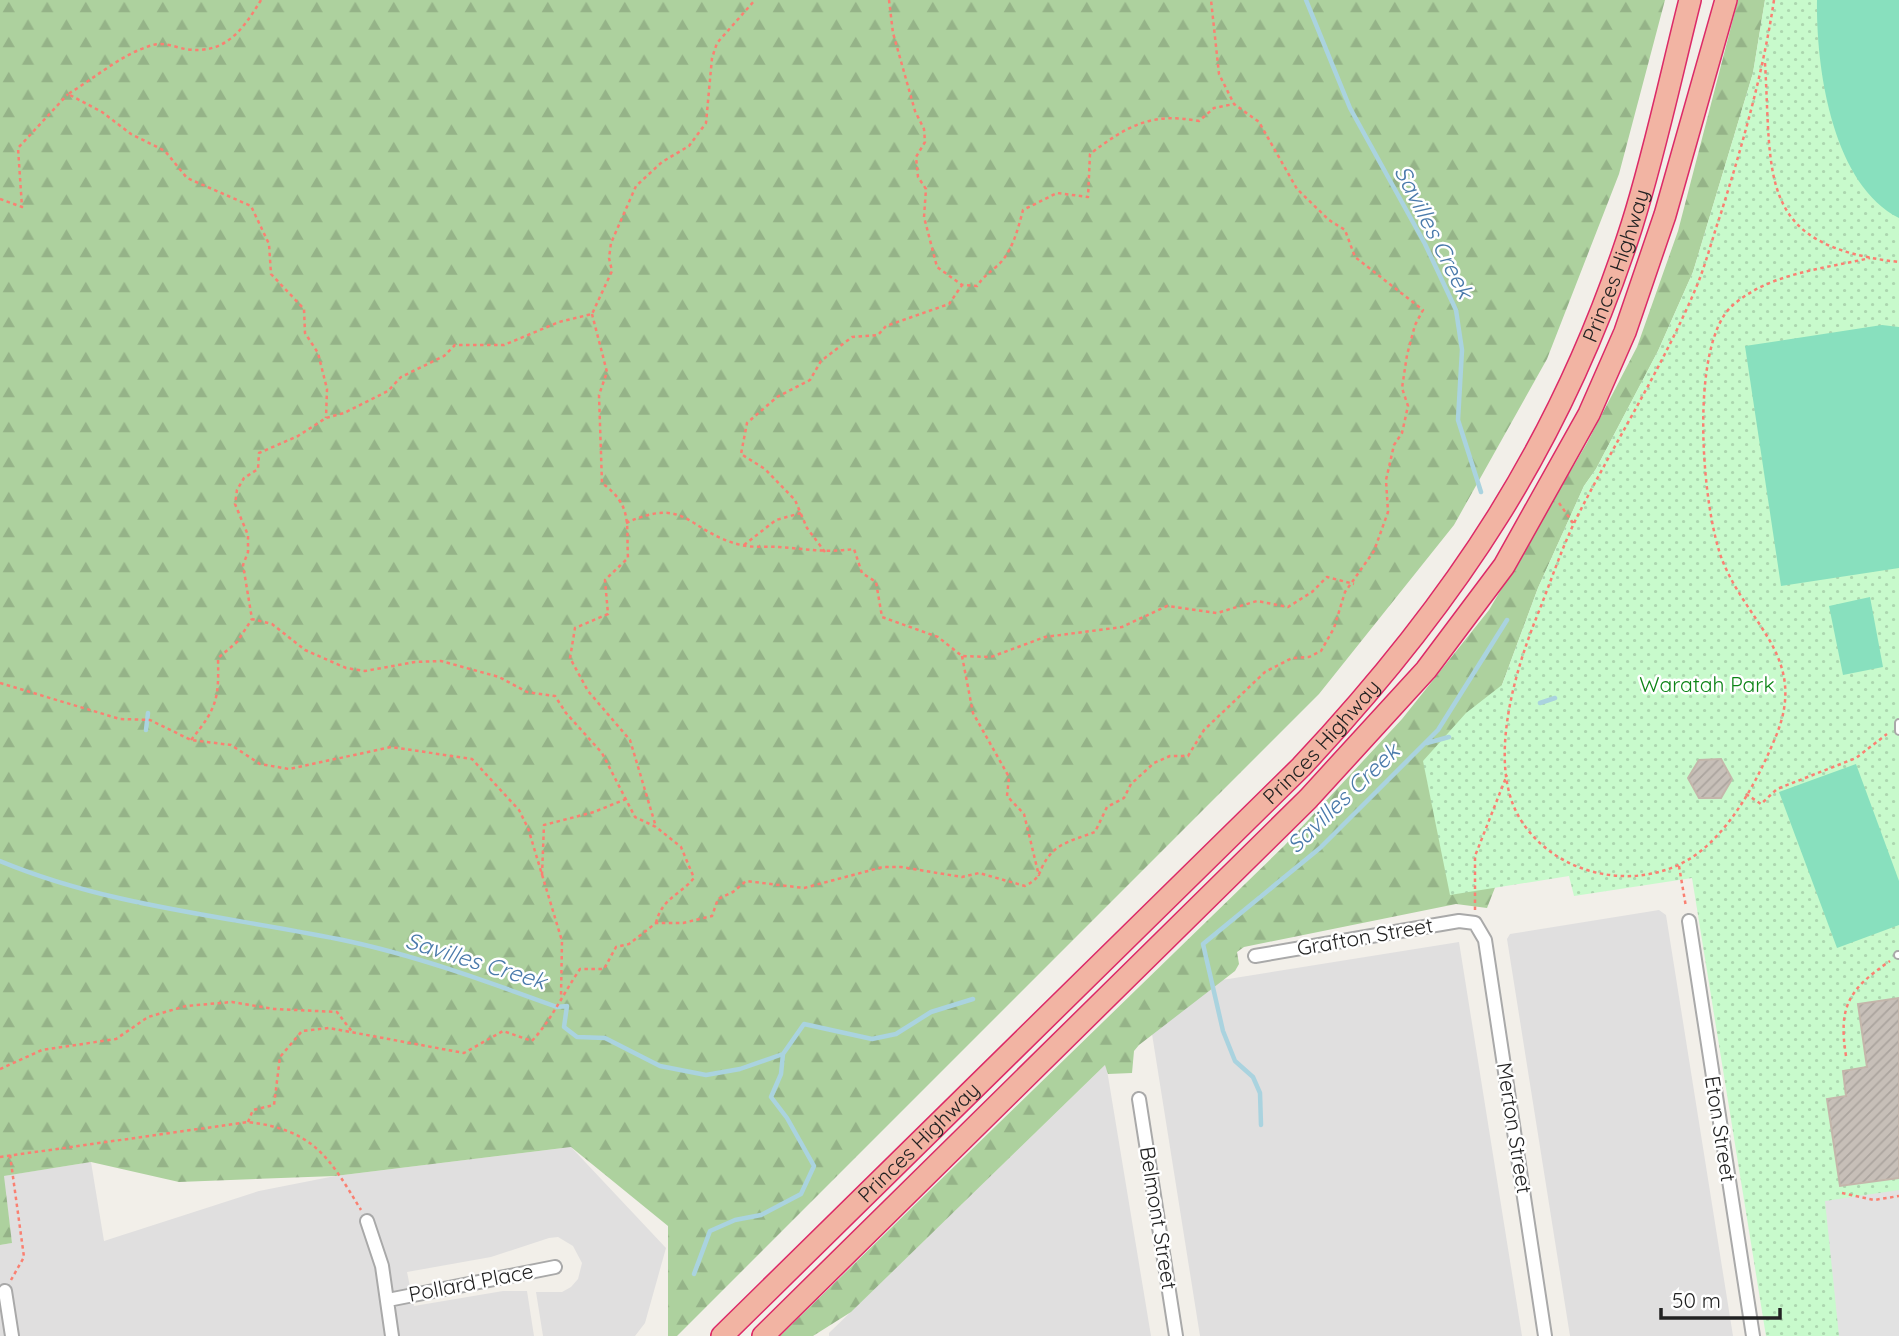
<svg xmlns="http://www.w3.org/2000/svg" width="1899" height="1336" font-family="Quicksand,sans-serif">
	<defs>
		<pattern id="forest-firs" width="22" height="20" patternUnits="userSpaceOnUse" patternTransform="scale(1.75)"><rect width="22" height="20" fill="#add19e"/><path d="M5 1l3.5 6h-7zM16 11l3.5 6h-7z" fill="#95b388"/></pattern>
		<pattern id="park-dots" width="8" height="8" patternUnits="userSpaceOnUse" patternTransform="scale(1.75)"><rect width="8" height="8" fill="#c8facc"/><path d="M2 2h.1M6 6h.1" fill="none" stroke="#acd6af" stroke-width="1.8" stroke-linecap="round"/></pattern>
		<pattern id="building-hatch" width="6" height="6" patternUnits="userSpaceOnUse" patternTransform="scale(1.75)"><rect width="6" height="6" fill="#c7bfb8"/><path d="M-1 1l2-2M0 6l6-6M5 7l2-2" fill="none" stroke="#aba49e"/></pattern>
	</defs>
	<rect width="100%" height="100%" fill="#f2efe9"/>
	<path fill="#e0dfdf" d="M1659 910 1666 915 1733 1336H1570L1507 939 1510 934Z
		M1459 942 1522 1336H1200L1152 1034 1222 980Z
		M1106 1064 1151 1336H829V1333Z
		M571 1147 666 1248 645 1323 635 1336H543L536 1292H562L571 1287 578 1279 582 1263 573 1246 558 1237 549 1238 491 1257 407 1272 414 1306 503 1291H527L534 1336H0V1245L12 1243 3 1176 91 1162 104 1241 259 1191 335 1176Z"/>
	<path fill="url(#forest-firs)" d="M0 0H1665L1619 174 1547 359 1454 525 1319 694 677 1336H668V1226L571 1147 335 1176 179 1182 91 1162 4 1176 12 1243 0 1245Z
		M1738 0H1765L1753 73 1693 272 1658 351 1596 469 1584 486 1538 588 1502 685 1516 834 1487 908 1456 904 1244 947 1237 952 1239 964 1235 971 1139 1045 1134 1051 1132 1073 1108 1074 1105 1065 851 1312 813 1336H780L1284 846 1402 719 1489 610 1587 443 1637 347 1678 231Z"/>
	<path fill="url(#park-dots)" d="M1765 0H1899V1336H1766L1692 878 1574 896 1569 876 1450 895 1423 761 1466 713 1502 685 1538 588 1584 486 1596 469 1658 351 1693 272 1753 73Z"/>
	<path fill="#88e0be" d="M1817 0H1899V218C1832 184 1816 68 1817 0Z
		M1882 325 1899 327V568L1781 586 1745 346Z
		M1870 597 1883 667 1843 675 1829 606Z
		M1856 764 1899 881V925L1837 948 1779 792Z"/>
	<path fill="#e2e2e2" d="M1899 1190V1336H1839L1825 1201Z"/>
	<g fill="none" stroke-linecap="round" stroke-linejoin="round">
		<path stroke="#aad3df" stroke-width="4.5" d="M1306 0 1350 108 1425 244 1456 310 1462 350 1458 420 1481 492
			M1540 703 1555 698
			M146 730 148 713
			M1427 743 1449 737
			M0 861C108 906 225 916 338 939 412 954 486 981 557 1007L567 1006 564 1027 577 1037 605 1038 660 1066 706 1075 740 1069 783 1054 804 1024 872 1039 896 1034 931 1012 973 999
			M1261 1125 1260 1093 1253 1077 1235 1061 1223 1031 1203 944 1320 848 1438 730 1507 620
			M694 1274 710 1231 735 1220 761 1215 801 1194 814 1166 787 1118 771 1097 781 1074 783 1054"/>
	</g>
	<path fill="url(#building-hatch)" stroke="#c4b6ab" stroke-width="2" d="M1721 759 1732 779 1721 798H1699L1688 778 1699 760Z
		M1899 998V1178L1840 1186 1827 1099 1846 1096 1843 1071 1867 1067 1858 1004Z"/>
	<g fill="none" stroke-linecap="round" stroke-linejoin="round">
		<defs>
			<path id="service" d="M1899 723V731
				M1898 955H1899"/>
			<path id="minor" d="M1689 921 1753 1336
				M1255 956 1459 921 1475 923 1485 940 1545 1336
				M1139 1099 1176 1336
				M367 1221 382 1266 392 1336
				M5 1291 12 1336
				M388 1300 555 1267"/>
			<g id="trunk">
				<path id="s1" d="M722 1336 1301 767C1455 603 1563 441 1632 225 1655 152 1671 75 1690 0"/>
				<path d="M763 1336 1308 799 1426 670 1504 566 1589 414 1625 332 1665 215 1726 0"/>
			</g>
		</defs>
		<use href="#service" stroke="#a9a9a9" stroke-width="10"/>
		<use href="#minor" stroke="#a9a9a9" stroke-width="16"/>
		<use href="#trunk" stroke="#dc2a67" stroke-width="24"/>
		<path stroke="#fa8072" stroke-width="2.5" stroke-dasharray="3.5 3.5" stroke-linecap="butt" d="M261 0C242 31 225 55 185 49 176 47 162 42 153 45 123 53 95 78 68 94L102 112 131 134 165 151 187 178 251 206 269 244 271 274 304 309 305 333 318 353 327 389 326 418
			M889 0 893 33 915 111 924 129 925 142 916 157 918 177 926 189 924 217 937 267 962 285 977 286C983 277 989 273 997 266 1012 253 1018 229 1023 210L1057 193 1088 197 1090 154C1127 126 1151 112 1199 121L1214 108 1234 104
			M1774 0C1763 73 1743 143 1721 213 1713 236 1707 260 1698 283 1664 365 1616 440 1576 519 1560 552 1549 587 1535 621 1514 675 1488 763 1519 817 1555 879 1646 896 1702 850 1736 822 1760 775 1776 736 1808 658 1750 627 1723 562 1702 511 1688 344 1733 305 1770 273 1823 269 1870 258
			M1765 63C1772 180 1757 246 1899 262
			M0 199 22 207 18 148 68 94
			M592 314 607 372 599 395 602 483C633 506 626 523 628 558L605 580 608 614 575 628 570 658 588 691 630 740 656 827
			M1559 503 1573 523
			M626 523C688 495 687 532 741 545 753 548 767 546 779 547 807 549 825 553 854 549L862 573 876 582 882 617 938 637 962 656 991 657 1045 637 1122 627 1167 606 1217 613 1257 601 1288 607 1312 592 1327 577 1354 584
			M744 545 776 520 801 513
			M825 552 807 528 795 500 765 469 741 454 747 423 777 397 810 380 821 361 852 337 878 335 886 326 949 304 962 285
			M962 656 973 713 1009 777 1007 796 1024 814 1039 876
			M0 683 120 719 150 720 191 740 231 745 260 764 289 769 391 747 472 759 519 810 528 828 562 941 561 996
			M191 740C217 708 219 699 218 658L237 642 252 619
			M1746 794 1761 804 1777 789 1856 758 1887 734
			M1679 866 1686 907
			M542 875 544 825 594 812 626 799
			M1475 910V856L1507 775
			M656 923C662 898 679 896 694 878L681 847 656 827 635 817 602 753 566 713 555 696 527 692 499 677 441 661 415 662 365 671 346 668 305 650 272 624 252 619 243 565 248 552V535L235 504 237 490 244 478 258 469 259 453 298 436 326 418 344 413 388 391 401 377 444 356 455 345H504L559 322 592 314 612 271 609 258 611 243 636 186 662 162 689 146 706 123 712 58 717 43 755 0
			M1846 1056C1838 1006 1849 989 1890 961
			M0 1069 42 1050 116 1039 148 1017 186 1006 232 1002 274 1009 337 1012 353 1033
			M248 1122 253 1110 274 1105 280 1057 302 1031 329 1028 464 1053 503 1031 532 1041C552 1019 563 994 580 969H604L616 947 629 944 656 923H683L712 916 718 899 733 892 746 881 804 888 883 867H901L962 877 979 873 1025 886C1044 876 1037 871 1049 856 1059 842 1080 838 1095 832L1107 807 1124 798 1131 784 1154 763 1170 756H1188L1204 730 1265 672 1292 658 1309 657 1321 651 1334 628 1345 592 1374 551 1388 512 1386 480 1394 445 1402 433 1408 406 1402 388 1407 355 1415 325 1423 310 1355 257 1345 230 1329 220 1297 189 1259 122 1234 104 1219 74 1211 0
			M10 1155 24 1257 11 1280
			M0 1157 248 1122C314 1130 329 1157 361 1210
			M1842 1193 1874 1200 1899 1196"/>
		<use href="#service" stroke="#fff" stroke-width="6"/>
		<use href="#minor" stroke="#fff" stroke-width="12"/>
		<use href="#trunk" stroke="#f2b4a3" stroke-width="21"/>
	</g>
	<g text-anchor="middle" stroke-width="5" stroke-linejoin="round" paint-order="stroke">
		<g font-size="21" fill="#222" stroke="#fff">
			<text dy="7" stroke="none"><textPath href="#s1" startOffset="1409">Princes Highway</textPath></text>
			<text dy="7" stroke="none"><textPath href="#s1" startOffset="844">Princes Highway</textPath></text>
			<text transform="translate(1365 937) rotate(-10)" y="7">Grafton Street</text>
			<text transform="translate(1514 1128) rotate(81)" y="7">Merton Street</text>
			<text transform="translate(1720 1129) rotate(81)" y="7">Eton Street</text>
			<text dy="7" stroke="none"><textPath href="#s1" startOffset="276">Princes Highway</textPath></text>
			<text transform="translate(1158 1218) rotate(81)" y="7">Belmont Street</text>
			<text transform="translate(471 1283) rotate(-11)" y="7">Pollard Place</text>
		</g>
		<g font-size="21" fill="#0c8416" stroke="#fff">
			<text x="1707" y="692">Waratah Park</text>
		</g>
		<g font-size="23" font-style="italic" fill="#4a7aab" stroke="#fff">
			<text transform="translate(1434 232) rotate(63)" y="8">Savilles Creek</text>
			<text transform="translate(1343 798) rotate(-44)" y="8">Savilles Creek</text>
			<text transform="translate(476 961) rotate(17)" y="8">Savilles Creek</text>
		</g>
	</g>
	<path d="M1661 1308v10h119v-10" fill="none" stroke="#222222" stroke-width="3.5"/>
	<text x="1672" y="1308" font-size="21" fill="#222222" stroke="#ffffff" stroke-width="5" paint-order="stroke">50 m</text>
</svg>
